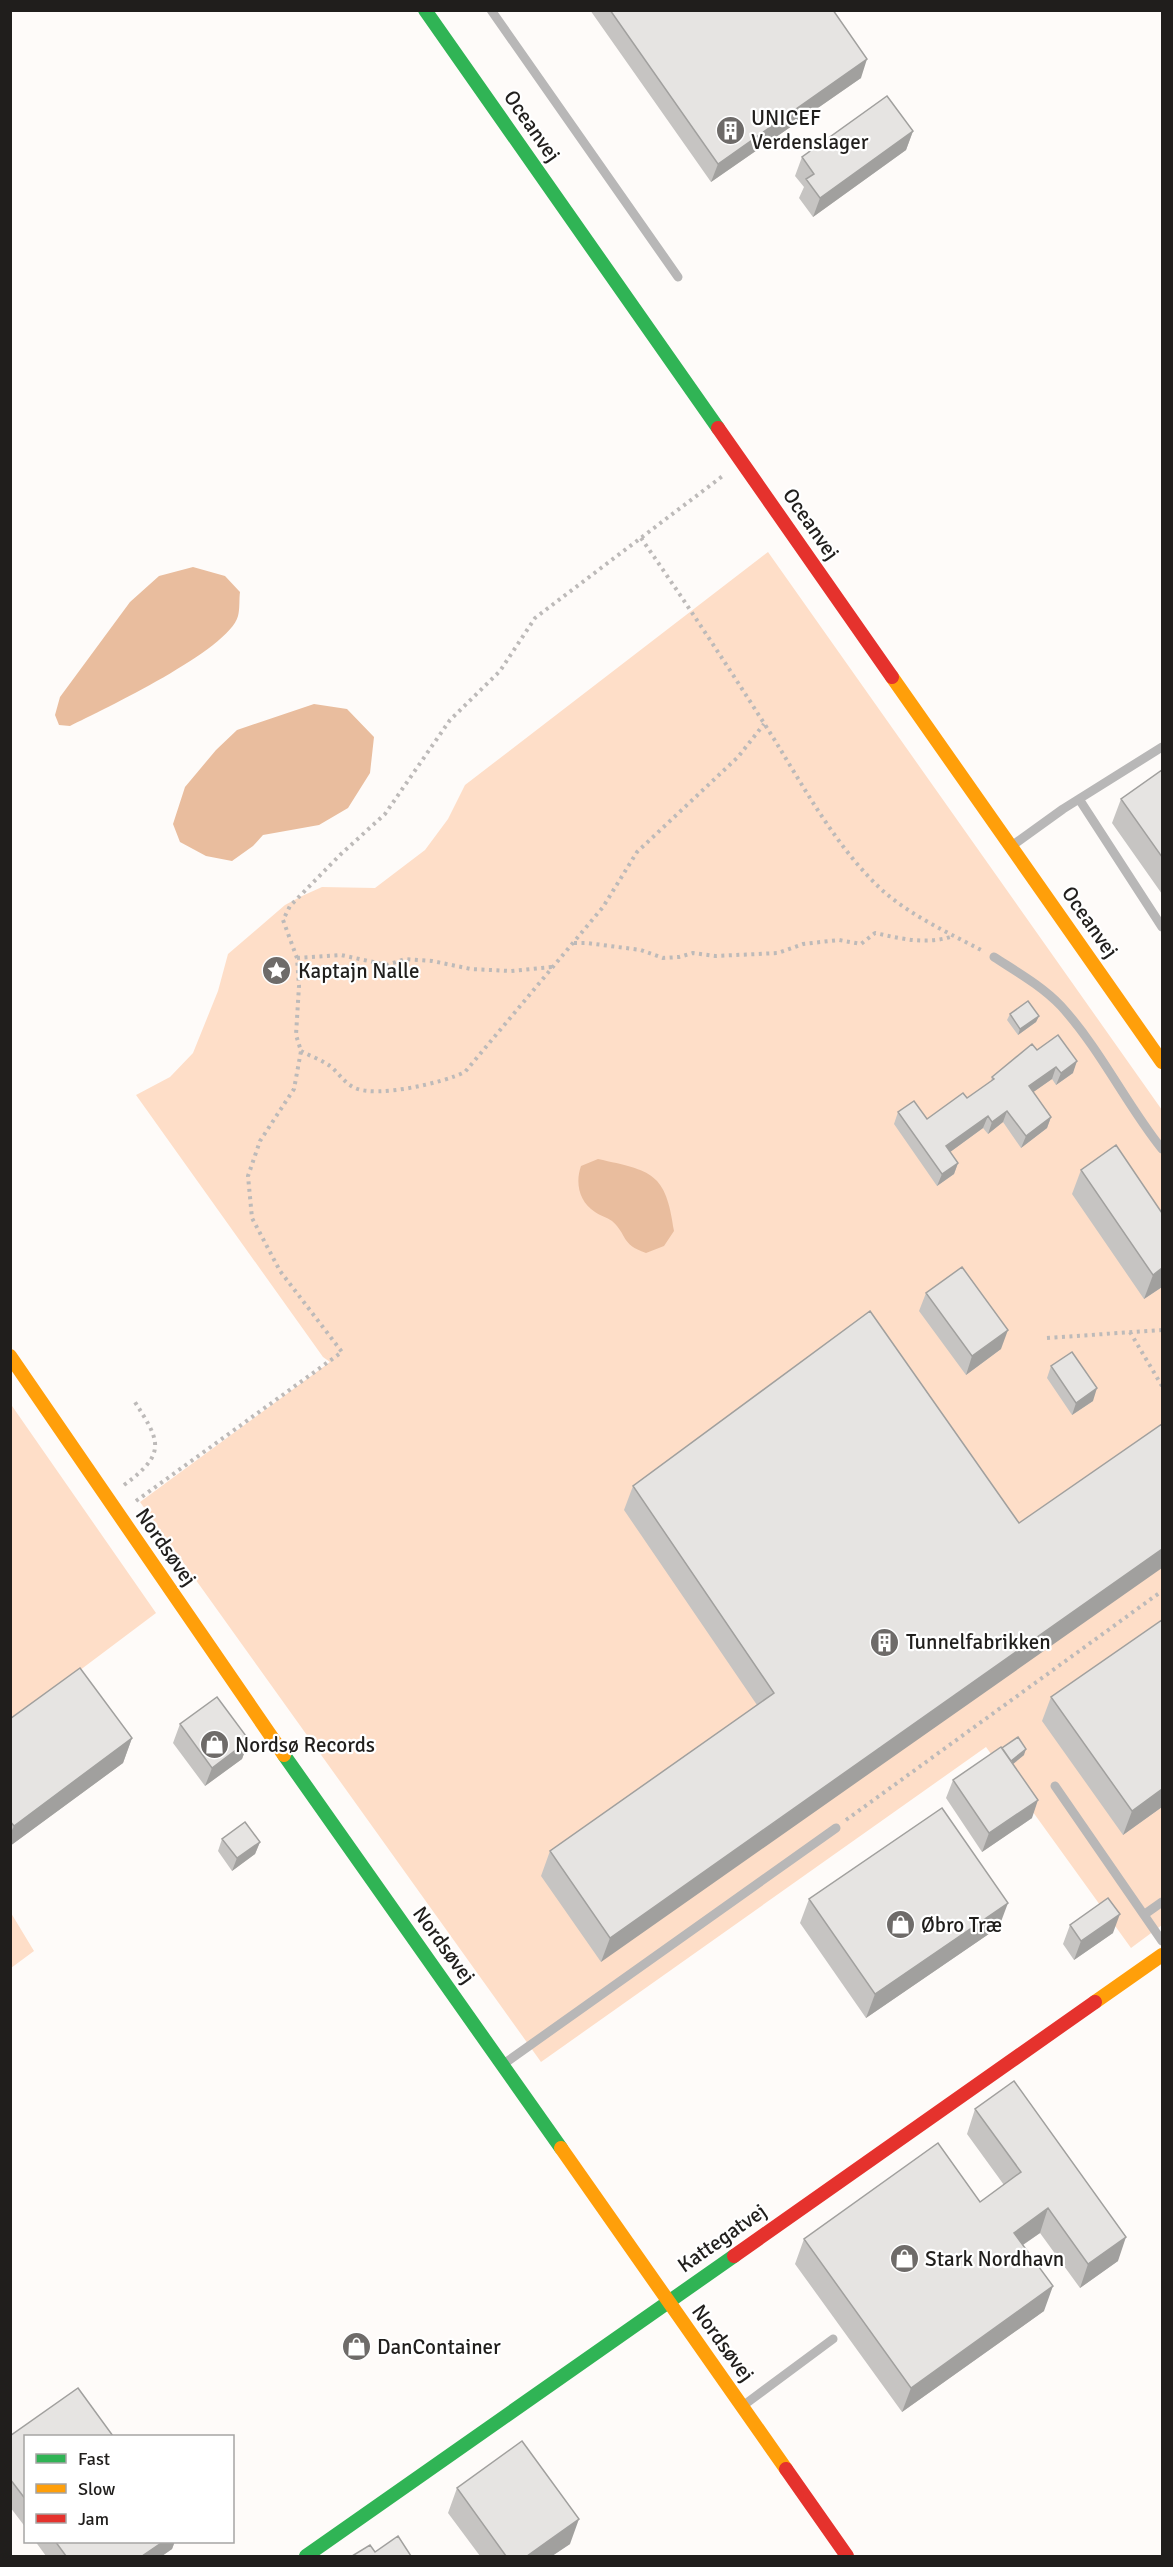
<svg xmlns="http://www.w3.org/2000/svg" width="1173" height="2567" font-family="Signika,sans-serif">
	<rect width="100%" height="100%" fill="#fefbf9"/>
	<path fill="#fedec8" d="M768 552 1162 1110V1925L1131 1948 986 1747 541 2062 140 1502 330 1362 323 1357 136 1095 170 1077 193 1053 218 991 228 954 285 905 302 896 322 887 375 888 425 850 448 819 465 785Z
		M10 1403 156 1613 11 1722H10Z
		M11 1913 34 1951 11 1968H10Z"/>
	<path fill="#e9bd9e" d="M193 567 225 576 240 592C239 599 240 609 238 616 229 650 104 709 70 726L59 725 55 715 60 697 130 602 159 576Z
		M314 704 347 709 374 737 370 773 348 808 319 825 263 835 253 846 232 861 206 856 180 842 173 824 185 787 216 750 237 730Z
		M598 1159C652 1171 666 1172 674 1231L664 1246 646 1253C620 1244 628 1235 612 1221 607 1217 600 1216 595 1212 579 1202 575 1183 581 1166Z"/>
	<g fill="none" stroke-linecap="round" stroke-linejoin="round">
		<path stroke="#bdbab9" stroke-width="4" stroke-dasharray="3 4.5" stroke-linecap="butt" d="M641 538C687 604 731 671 774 739 806 791 837 848 882 890 911 916 949 933 983 951
			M574 943H587L641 950 663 958 679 957 693 953 715 956 778 953 803 944 839 940 861 944 875 933C902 939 927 945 953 936
			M297 958 341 955 387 965 405 959 432 961 471 969 511 971 552 967
			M301 1051C310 1056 322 1060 330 1066 339 1073 344 1083 355 1088 377 1098 443 1083 465 1072L603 907 637 852 738 757 764 724
			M1130 1332 1162 1386
			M1047 1338 1162 1330
			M124 1485C169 1452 159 1440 133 1399
			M136 1501 342 1352 280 1271 252 1218 248 1176 260 1141 294 1089 301 1051 296 1035 299 986 297 958 283 920 290 906 340 855 385 814 450 720 500 671 535 618 724 475
			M846 1820 1162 1591"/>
		<path stroke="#b8b7b7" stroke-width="9" d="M491 10 678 277
			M1079 799 1162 927
			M1013 845 1063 809 1162 747
			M994 957C1017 972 1042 986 1061 1006 1101 1050 1126 1104 1162 1149
			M1055 1786 1162 1941
			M1145 1914 1162 1902
			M505 2063 836 1828
			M744 2405 833 2339"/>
		<path stroke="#30b455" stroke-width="14" d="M425 10 718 428
			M284 1755 561 2148
			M306 2556 734 2256"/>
		<path stroke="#ff9f0a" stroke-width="14" d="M892 677 1162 1062
			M10 1356 284 1755
			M1095 2002 1162 1955
			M561 2148 786 2469"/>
		<path stroke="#e5322d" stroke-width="14" d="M718 428 892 677
			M734 2256 1095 2002
			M786 2469 847 2556"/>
	</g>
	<path fill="#c6c4c2" d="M590 10H833L861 78 711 182Z
		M913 131 906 150 813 217 799 198 804 187 795 176 802 157Z
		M1162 770V894L1112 823 1121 799Z
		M1010 1014 1039 1016 1036 1022 1018 1035 1007 1020Z
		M1037 1050 1073 1073 1056 1085 1052 1079 1033 1092 1051 1117 1047 1128 1021 1148 1003 1122 988 1134 983 1128 950 1152 958 1163 954 1174 937 1186 894 1124 898 1112 927 1119 967 1098 991 1081 992 1077Z
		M1081 1170 1162 1287 1144 1299 1072 1194Z
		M926 1293 1001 1349 966 1375 919 1311Z
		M1051 1366 1093 1401 1072 1415 1047 1378Z
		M633 1486 1019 1523 601 1962 541 1876 550 1851 757 1705 624 1510Z
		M1051 1697 1162 1807 1123 1835 1042 1721Z
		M10 1719 132 1738 123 1763 10 1846Z
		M180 1724 249 1740 242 1759 205 1786 173 1743Z
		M1002 1748 1024 1755 1013 1764 1032 1818 982 1852 946 1798 953 1780Z
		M222 1839 260 1842 255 1854 232 1871 218 1851Z
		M809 1899 999 1927 866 2018 800 1923Z
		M1070 1925 1113 1933 1074 1960 1063 1944Z
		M975 2109 1118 2261 1080 2288 1040 2233 1023 2245 1044 2311 902 2412 795 2264 804 2239 980 2202 1004 2185 967 2134Z
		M10 2436H26V2528L10 2507Z
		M457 2488 570 2544 552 2556H480L448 2513Z
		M35 2541H175L172 2549 162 2556H46Z"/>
	<path fill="#a1a09e" d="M867 59 861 78 711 182 718 164Z
		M913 131 906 150 813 217 820 198Z
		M1039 1016 1036 1022 1018 1035 1020 1029Z
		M1077 1061 1073 1073 1056 1085 1061 1073Z
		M1056 1067 1052 1079 1025 1098 1029 1086Z
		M1007 1111 1003 1122 988 1134 992 1122Z
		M988 1116 983 1128 942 1158 946 1146Z
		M1051 1117 1047 1128 1021 1148 1026 1136Z
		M958 1163 954 1174 937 1186 942 1174Z
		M1162 1268V1287L1144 1299 1153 1275Z
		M1008 1330 1001 1349 966 1375 972 1356Z
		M1097 1388 1093 1401 1072 1415 1076 1403Z
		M1162 1549V1568L601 1962 610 1938Z
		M132 1738 123 1763 10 1846V1834L14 1826Z
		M249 1740 242 1759 205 1786 212 1768Z
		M1026 1749 1024 1755 1008 1768 1010 1761Z
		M1162 1789V1807L1123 1835 1132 1811Z
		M1038 1800 1032 1818 982 1852 989 1833Z
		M260 1842 255 1854 232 1871 237 1858Z
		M1008 1903 999 1927 866 2018 875 1994Z
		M1120 1914 1113 1933 1074 1960 1081 1941Z
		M1048 2208 1040 2233 1005 2257 1014 2233Z
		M1126 2237 1118 2261 1080 2288 1088 2264Z
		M1053 2286 1044 2311 902 2412 911 2388Z
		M579 2519 570 2544 552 2556H527Z
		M164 2541H175L172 2549 162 2556H142Z"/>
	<path fill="#e6e4e2" stroke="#a1a09e" stroke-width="1.5" d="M610 10H833L867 59 718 164Z
		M887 96 913 131 820 198 806 179 814 174 802 157Z
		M1162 770V857L1121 799Z
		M1028 1001 1039 1016 1020 1029 1010 1014Z
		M1058 1035 1077 1061 1061 1073 1056 1067 1029 1086 1051 1117 1026 1136 1007 1111 992 1122 988 1116 946 1146 958 1163 942 1174 898 1112 914 1101 927 1119 963 1093 967 1098 994 1079 992 1077 1032 1044 1037 1050Z
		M1116 1145 1162 1213V1268L1153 1275 1081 1170Z
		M962 1267 1008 1330 972 1356 926 1293Z
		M870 1311 1019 1523 1162 1424V1549L610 1938 550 1851 774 1693 633 1486Z
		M1072 1352 1097 1388 1076 1403 1051 1366Z
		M1162 1620V1789L1132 1811 1051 1697Z
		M80 1668 132 1738 14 1826 10 1821V1719Z
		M217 1697 249 1740 212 1768 180 1724Z
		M1018 1737 1026 1749 1011 1761 1002 1748Z
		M1001 1747 1038 1800 989 1833 953 1780Z
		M942 1808 1008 1903 875 1994 809 1899Z
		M245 1822 260 1842 237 1858 222 1839Z
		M1108 1898 1120 1914 1081 1941 1070 1925Z
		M1014 2081 1126 2237 1088 2264 1048 2208 1014 2233 1053 2286 911 2388 804 2239 938 2143 980 2202 1021 2172 975 2109Z
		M78 2388 113 2436H26V2500L10 2479V2436Z
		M522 2441 579 2519 527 2556H506L457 2488Z
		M398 2536 411 2556H352L370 2545 375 2552Z
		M55 2541H164L142 2556H66Z"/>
	<defs>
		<symbol id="building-disc" viewBox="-11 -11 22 22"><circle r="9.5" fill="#6e6b69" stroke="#fff"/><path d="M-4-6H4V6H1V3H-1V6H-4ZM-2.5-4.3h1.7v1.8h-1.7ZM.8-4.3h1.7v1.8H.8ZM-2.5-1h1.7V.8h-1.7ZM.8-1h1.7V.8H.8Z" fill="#fff"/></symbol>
		<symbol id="sight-disc" viewBox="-11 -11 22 22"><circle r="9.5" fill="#6e6b69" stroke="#fff"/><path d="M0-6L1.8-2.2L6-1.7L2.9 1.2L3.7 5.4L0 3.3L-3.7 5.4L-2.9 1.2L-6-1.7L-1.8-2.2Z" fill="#fff"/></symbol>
		<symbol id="shop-disc" viewBox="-11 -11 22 22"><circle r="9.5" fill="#6e6b69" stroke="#fff"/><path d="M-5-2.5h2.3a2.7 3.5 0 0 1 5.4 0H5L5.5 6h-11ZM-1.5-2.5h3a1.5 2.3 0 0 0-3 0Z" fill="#fff"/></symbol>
	</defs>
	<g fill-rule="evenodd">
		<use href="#building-disc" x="714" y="114" width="33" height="33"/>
		<use href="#sight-disc" x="260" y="954" width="33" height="33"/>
		<use href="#building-disc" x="868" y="1626" width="33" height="33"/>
		<use href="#shop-disc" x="198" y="1728" width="33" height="33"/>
		<use href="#shop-disc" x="884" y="1908" width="33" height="33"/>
		<use href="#shop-disc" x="888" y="2242" width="33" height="33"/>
		<use href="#shop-disc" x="340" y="2330" width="33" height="33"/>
	</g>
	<g text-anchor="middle" stroke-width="4.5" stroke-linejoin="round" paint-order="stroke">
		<g font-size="21" fill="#201e1c" stroke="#fff" text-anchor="start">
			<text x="751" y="125">UNICEF<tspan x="751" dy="24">Verdenslager</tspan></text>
			<text x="298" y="978">Kaptajn Nalle</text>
			<text x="906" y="1649">Tunnelfabrikken</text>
			<text x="235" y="1752">Nordsø Records</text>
			<text x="921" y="1932">Øbro Træ</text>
			<text x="925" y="2266">Stark Nordhavn</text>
			<text x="377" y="2354">DanContainer</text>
		</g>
		<g font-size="21" fill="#201e1c" stroke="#fff">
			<text transform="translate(532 126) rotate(55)" y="7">Oceanvej</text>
			<text transform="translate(811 524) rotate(55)" y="7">Oceanvej</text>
			<text transform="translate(1090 922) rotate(55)" y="7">Oceanvej</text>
			<text transform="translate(166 1547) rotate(55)" y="7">Nordsøvej</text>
			<text transform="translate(444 1945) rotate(54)" y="7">Nordsøvej</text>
			<text transform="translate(722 2238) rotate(-35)" y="7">Kattegatvej</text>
			<text transform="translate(723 2343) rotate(54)" y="7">Nordsøvej</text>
		</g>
	</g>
	<rect width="1173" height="2567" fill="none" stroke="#201e1c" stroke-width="24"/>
	<rect x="24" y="2435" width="210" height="108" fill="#ffffff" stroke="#a6a5a4" stroke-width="1.5"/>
	<rect x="36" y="2454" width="30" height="9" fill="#30b455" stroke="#a6a5a4" stroke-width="1.5"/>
	<text x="78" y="2465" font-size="18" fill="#201e1c">Fast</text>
	<rect x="36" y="2484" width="30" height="9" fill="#ff9f0a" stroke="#a6a5a4" stroke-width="1.5"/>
	<text x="78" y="2495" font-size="18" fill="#201e1c">Slow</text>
	<rect x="36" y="2514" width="30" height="9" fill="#e5322d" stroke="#a6a5a4" stroke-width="1.5"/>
	<text x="78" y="2525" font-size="18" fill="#201e1c">Jam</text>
</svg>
